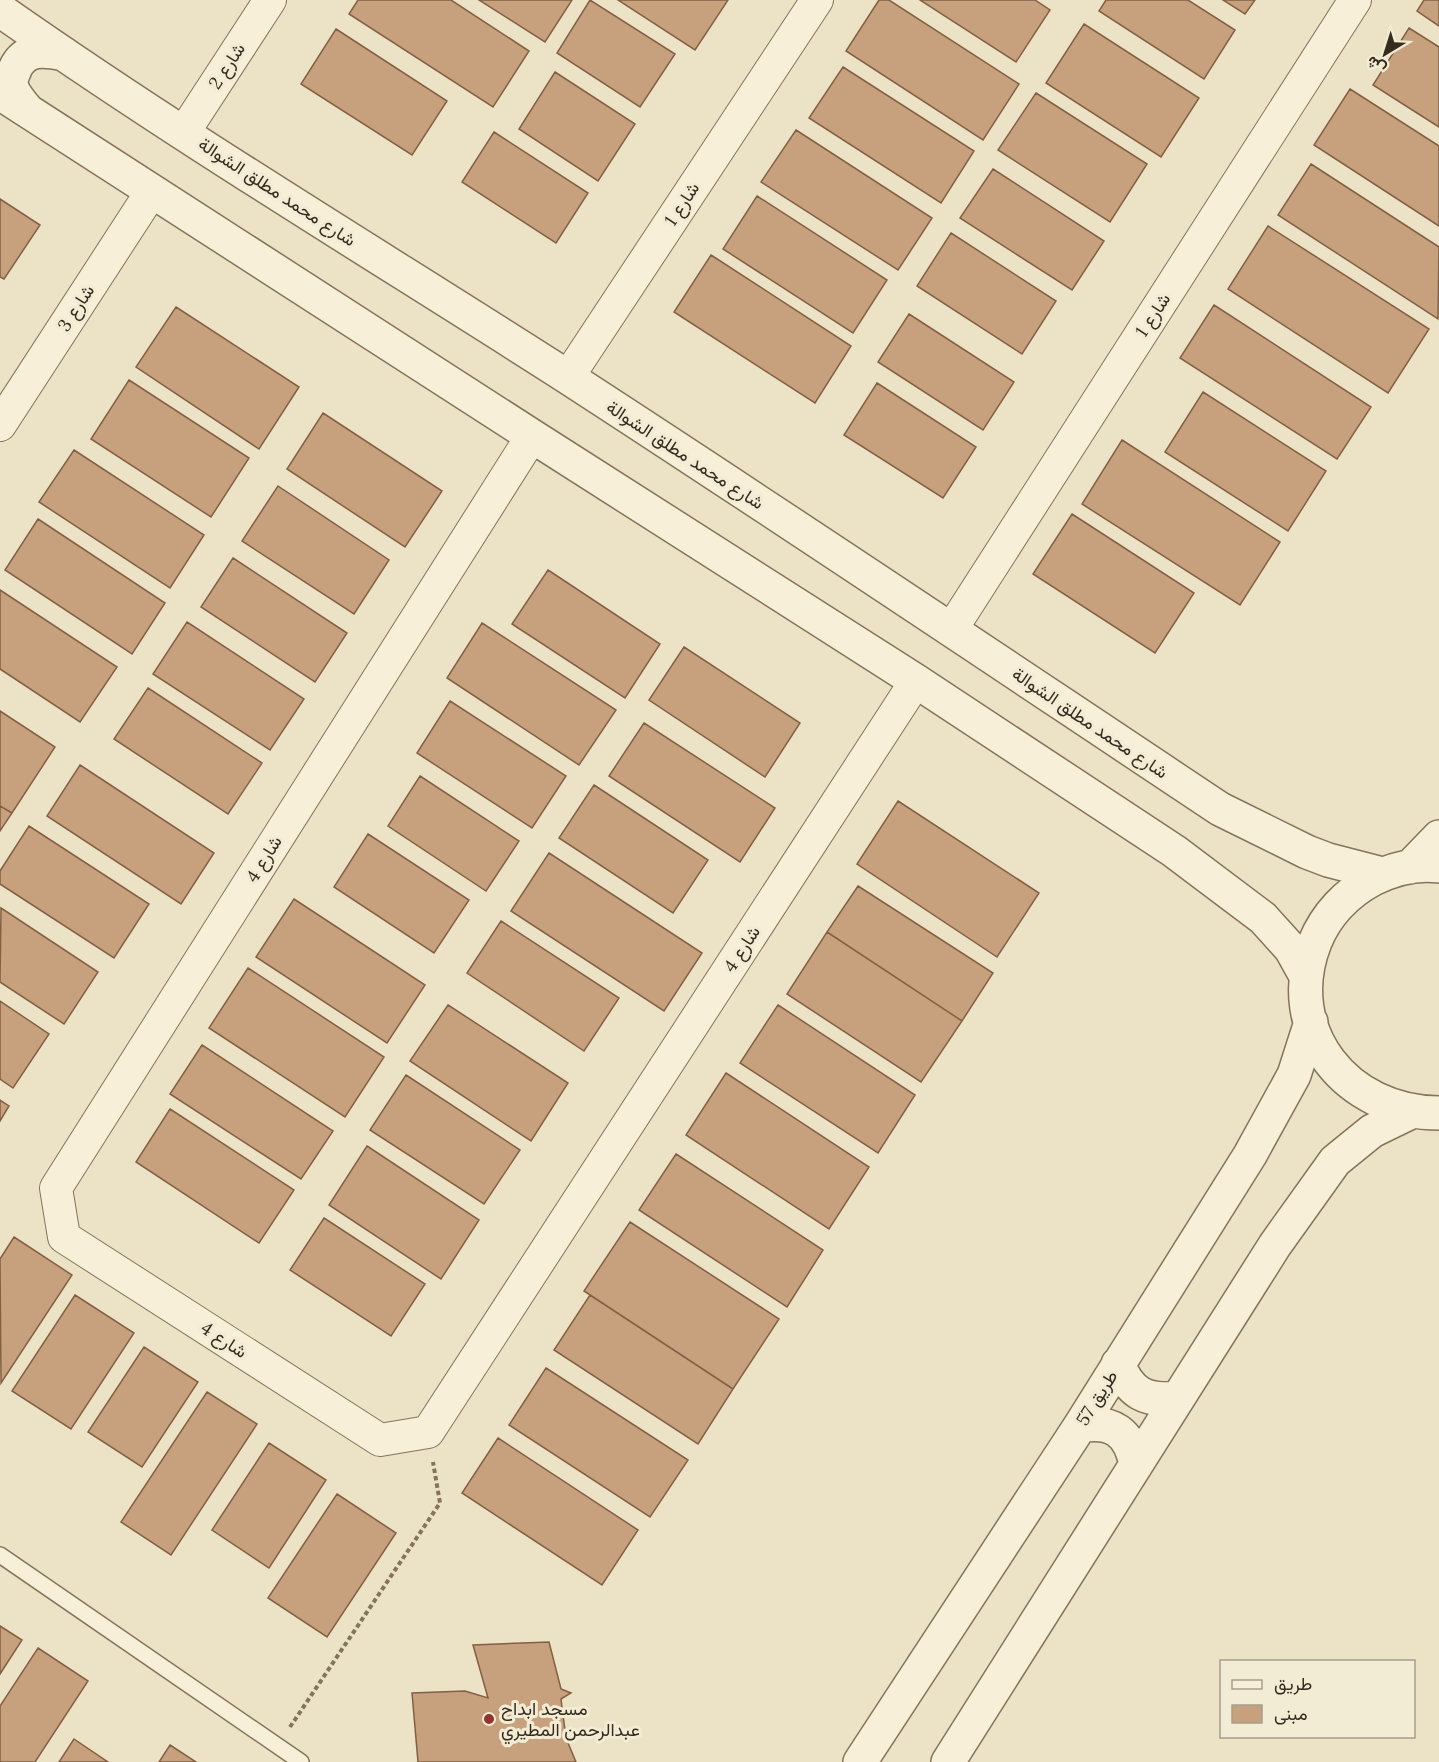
<svg xmlns="http://www.w3.org/2000/svg" width="1439" height="1762" font-family="Lora,Vazirmatn,serif">
	<rect width="100%" height="100%" fill="#ece2c5"/>
	<path fill="#c7a07d" stroke="#836043" stroke-width="1.5" d="M358 0H451L529 51 493 107 349 14Z
		M479 0H572L545 42Z
		M590 0 675 54 640 107 557 53Z
		M618 0H728L695 50Z
		M879 0H889L1019 84 983 140 846 51Z
		M920 0H1035L1050 10 1016 62Z
		M1106 0H1188L1235 30 1204 79 1099 11Z
		M1223 0H1255L1245 14Z
		M1424 0H1439V26L1417 11Z
		M1084 24 1199 98 1161 157 1046 83Z
		M1409 28 1439 47V127L1373 85Z
		M336 29 447 101 412 155 301 84Z
		M843 67 974 151 941 203 809 118Z
		M555 72 635 124 598 181 519 129Z
		M1350 89 1439 146V226L1314 145Z
		M1036 93 1147 164 1110 222 998 150Z
		M796 130 932 218 898 270 761 182Z
		M494 132 588 193 556 243 462 182Z
		M1311 164 1439 247 1438 319 1278 215Z
		M993 169 1104 241 1072 290 960 218Z
		M757 196 887 280 853 333 723 249Z
		M0 199 40 225 4 279 0 277Z
		M1268 226 1429 329 1388 393 1228 289Z
		M951 233 1056 301 1022 354 917 286Z
		M711 255 851 346 815 403 674 312Z
		M1214 305 1371 407 1337 459 1180 358Z
		M176 307 299 387 259 449 136 367Z
		M909 314 1014 382 983 430 878 362Z
		M129 380 249 458 211 517 91 439Z
		M877 383 976 447 943 498 844 435Z
		M1203 392 1326 471 1288 531 1165 452Z
		M323 413 442 491 405 547 287 469Z
		M1122 440 1280 542 1240 605 1082 504Z
		M74 450 204 535 170 588 39 502Z
		M278 486 389 560 354 614 242 541Z
		M1072 514 1194 593 1155 653 1033 574Z
		M38 519 165 603 132 654 5 570Z
		M233 558 347 633 315 682 201 607Z
		M548 570 660 644 625 698 512 624Z
		M0 590 117 667 80 722 0 669Z
		M187 622 304 699 270 750 153 674Z
		M482 623 616 710 579 765 447 678Z
		M684 647 800 723 765 777 649 700Z
		M148 688 262 763 228 814 114 739Z
		M450 701 566 776 532 828 417 753Z
		M0 711 55 747 12 813 0 806Z
		M644 723 775 808 740 862 609 776Z
		M80 765 214 853 181 904 47 816Z
		M420 776 519 841 486 891 388 826Z
		M594 785 708 860 673 913 559 838Z
		M898 801 1039 893 997 957 857 864Z
		M0 806 12 813 0 831Z
		M29 826 149 904 114 958 0 884V871Z
		M368 834 469 900 434 953 334 887Z
		M549 853 702 953 664 1011 511 911Z
		M858 886 993 973 962 1021 827 932Z
		M294 899 425 985 387 1043 256 957Z
		M1 908 98 972 64 1024 0 982Z
		M501 921 619 998 584 1051 467 973Z
		M827 932 962 1021 921 1082 787 994Z
		M248 968 384 1057 345 1117 209 1028Z
		M0 1001 49 1034 13 1088 0 1079Z
		M448 1005 568 1083 531 1141 410 1061Z
		M778 1005 915 1095 878 1153 740 1063Z
		M202 1045 333 1131 301 1179 170 1094Z
		M726 1073 869 1167 829 1229 686 1135Z
		M406 1075 520 1150 484 1204 370 1130Z
		M0 1100 9 1106 0 1121Z
		M170 1109 294 1190 259 1243 136 1162Z
		M367 1146 479 1220 441 1279 329 1205Z
		M676 1154 823 1250 787 1307 639 1210Z
		M324 1218 425 1284 391 1336 290 1270Z
		M630 1222 779 1319 733 1389 584 1291Z
		M14 1237 72 1275 1 1383 0 1259Z
		M75 1295 134 1333 71 1429 12 1391Z
		M590 1295 733 1389 698 1444 554 1350Z
		M144 1347 198 1382 142 1467 88 1432Z
		M546 1368 688 1460 650 1517 509 1425Z
		M207 1392 257 1424 171 1555 121 1522Z
		M498 1438 638 1530 602 1585 462 1493Z
		M269 1443 326 1480 269 1568 212 1530Z
		M337 1494 396 1533 327 1637 268 1598Z
		M0 1626 22 1640 0 1674Z
		M549 1642 561 1689 571 1693 561 1699 566 1738 576 1762H418L412 1693 465 1691 488 1698 473 1645Z
		M38 1648 88 1681 35 1762H0V1706Z
		M74 1739 108 1762H59Z
		M170 1745 196 1762H159Z"/>
	<g fill="none" stroke-linecap="round" stroke-linejoin="round">
		<defs>
			<path id="service" d="M0 1555 301 1762"/>
			<path id="minor" d="M184 132 270 0
				M568 377 817 0
				M0 425 152 191
				M532 436 56 1188 64 1237 380 1440 428 1432 916 681
				M951 630 1355 0"/>
			<path id="tertiary" d="M0 10C184 139 377 255 566 376 785 518 1002 664 1220 809L1307 852 1328 860 1382 874
				M0 93 532 436 916 681 1174 851 1263 918 1291 949 1306 976
				M28 111C22 104 15 96 12 88 9 81 13 75 15 69 25 47 44 50 64 54
				M1439 866C1416 863 1393 869 1373 879 1347 893 1326 915 1315 942 1280 1031 1347 1113 1439 1113
				M1410 867 1439 837
				M1118 1364C1130 1393 1146 1402 1177 1398
				M1080 1426C1112 1420 1130 1432 1136 1465
				M860 1762 1080 1426 1250 1155 1294 1075 1311 1022
				M948 1762 1275 1245 1335 1161 1372 1131 1411 1112"/>
		</defs>
		<use href="#service" stroke="#85745c" stroke-width="18"/>
		<use href="#minor" stroke="#85745c" stroke-width="34"/>
		<use href="#tertiary" stroke="#85745c" stroke-width="36"/>
		<path stroke="#85745c" stroke-width="4" stroke-dasharray="4.5 3" stroke-linecap="butt" d="M290 1727 440 1503 433 1462"/>
		<use href="#service" stroke="#f7efd8" stroke-width="15"/>
		<use href="#minor" stroke="#f7efd8" stroke-width="32"/>
		<use href="#tertiary" stroke="#f7efd8" stroke-width="33"/>
	</g>
	<circle fill="#913430" stroke="#f3ecd4" stroke-width="2" cx="489" cy="1719" r="6"/>
	<g text-anchor="middle" stroke-width="6" stroke-linejoin="round" paint-order="stroke">
		<g font-size="18" fill="#362b1f" stroke="#f3ecd4">
			<text transform="translate(227 66) rotate(-57)" y="6">شارع 2</text>
			<text transform="translate(277 192) rotate(33)" y="6">شارع محمد مطلق الشوالة</text>
			<text transform="translate(682 204) rotate(-57)" y="6">شارع 1</text>
			<text transform="translate(76 308) rotate(-57)" y="6">شارع 3</text>
			<text transform="translate(1153 315) rotate(-57)" y="6">شارع 1</text>
			<text transform="translate(685 455) rotate(33)" y="6">شارع محمد مطلق الشوالة</text>
			<text transform="translate(1090 723) rotate(34)" y="6">شارع محمد مطلق الشوالة</text>
			<text transform="translate(264 859) rotate(-58)" y="6">شارع 4</text>
			<text transform="translate(742 949) rotate(-57)" y="6">شارع 4</text>
			<text transform="translate(224 1340) rotate(33)" y="6">شارع 4</text>
			<text transform="translate(1097 1398) rotate(-58)" y="6">طريق 57</text>
		</g>
		<g font-size="18" fill="#362b1f" stroke="#f3ecd4" text-anchor="start">
			<text x="501" y="1715">مسجد ابداح<tspan x="501" dy="21">عبدالرحمن المطيري</tspan></text>
		</g>
	</g>
	<rect x="1220" y="1660" width="195" height="78" fill="#f3ecd4" stroke="#a79f8c" stroke-width="1.5"/>
	<rect x="1232" y="1680" width="30" height="9" fill="#f7efd8" stroke="#a79f8c" stroke-width="1.5"/>
	<text x="1274" y="1690" font-size="18" fill="#362b1f">طريق</text>
	<rect x="1232" y="1705" width="30" height="18" fill="#c7a07d" stroke="#a79f8c" stroke-width="1.5"/>
	<text x="1274" y="1720" font-size="18" fill="#362b1f">مبنى</text>
	<g transform="translate(1385 54) rotate(218)" stroke="#f3ecd4" stroke-width="4.5" paint-order="stroke">
	<path d="M0-4.5L10 22L0 15L-10 22Z" fill="#362b1f"/>
	<text y="-9" font-size="16" font-weight="bold" text-anchor="middle" fill="#362b1f">ش</text>
	</g>
</svg>
